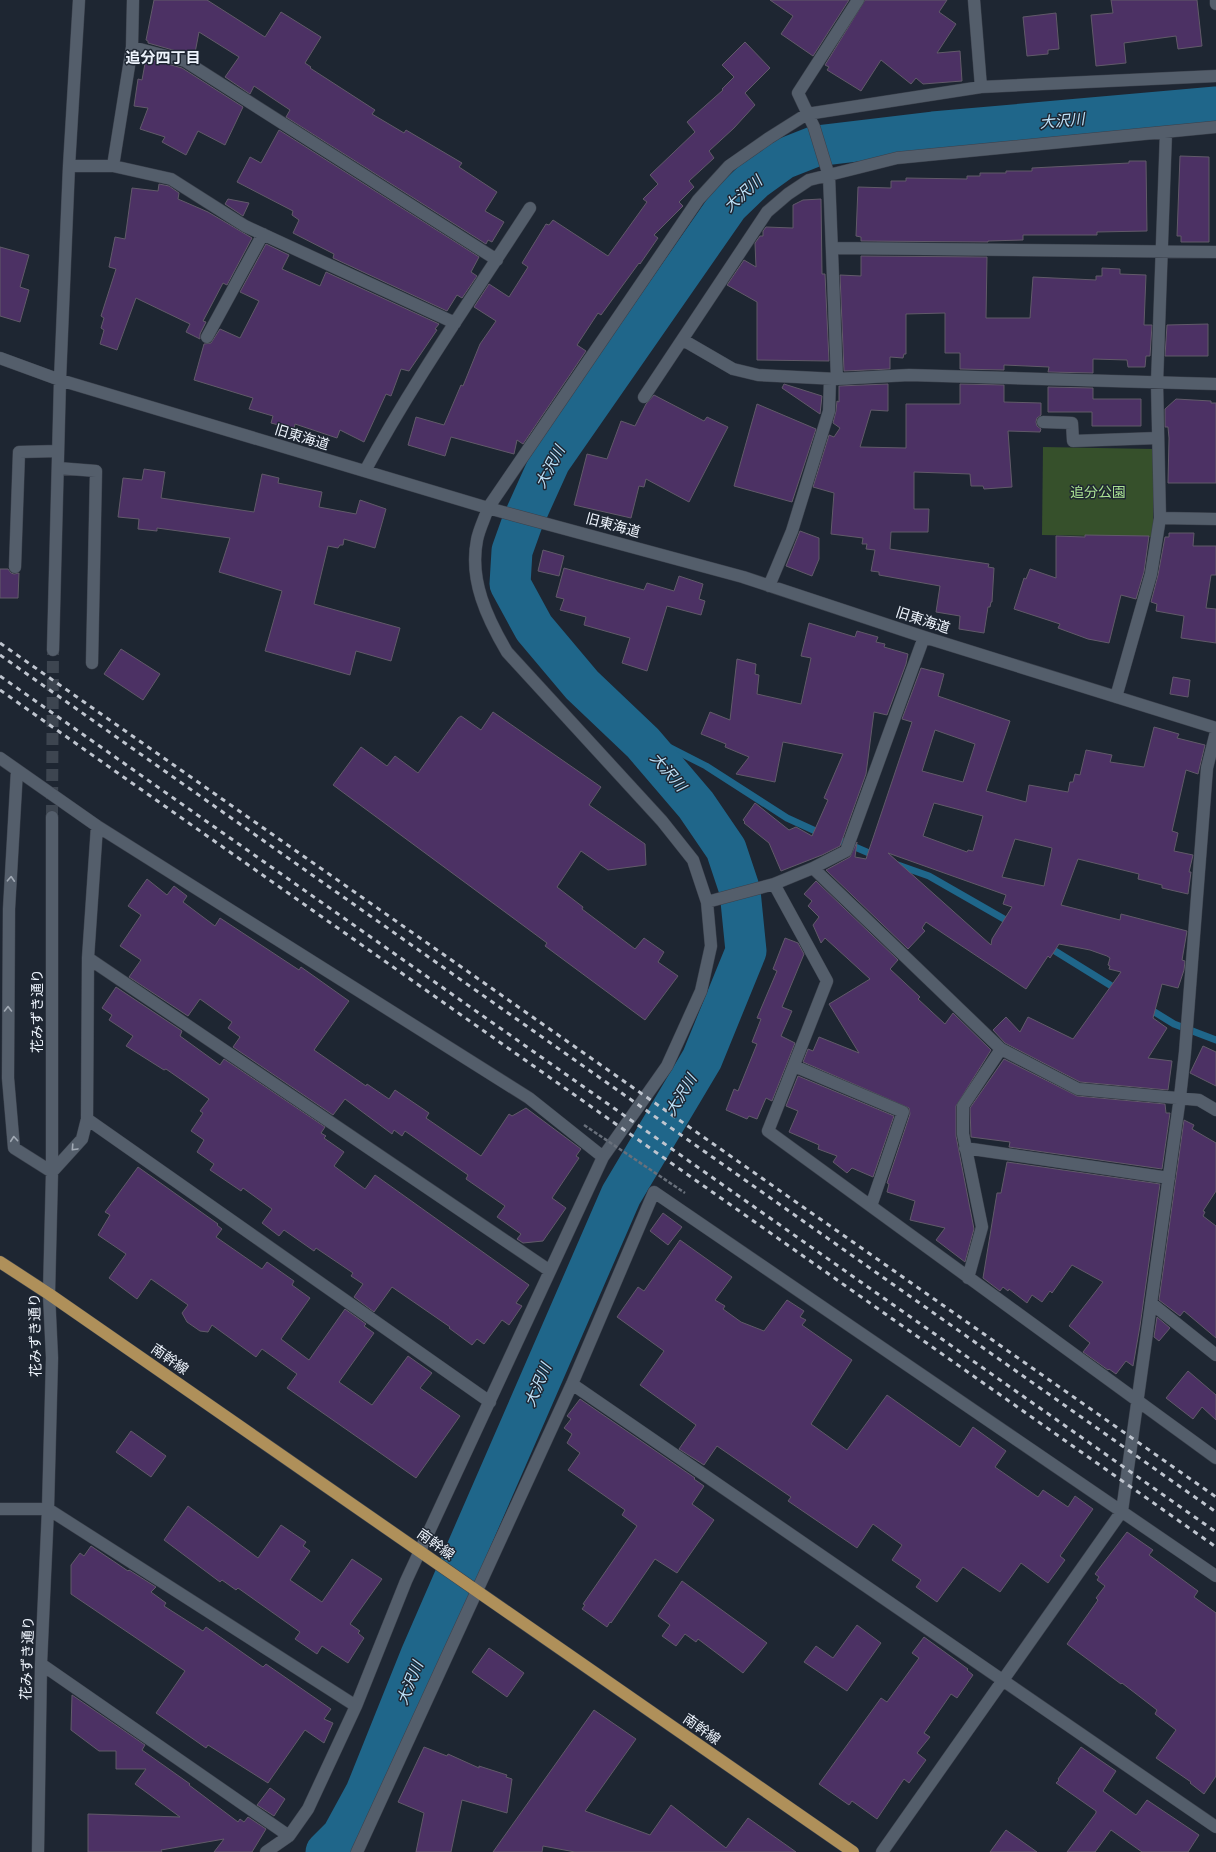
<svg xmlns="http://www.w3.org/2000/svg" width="1216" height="1852" font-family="Karla,'Noto Sans JP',sans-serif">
	<rect width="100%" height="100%" fill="#1e2632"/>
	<path fill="#36502b" d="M1043 447 1154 449 1153 537 1042 535Z"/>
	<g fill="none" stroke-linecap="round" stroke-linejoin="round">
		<path stroke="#1f668a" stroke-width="7" d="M622 723 706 766 787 818 822 834
			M834 838 876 856
			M895 864 929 876 1011 923
			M1047 946 1118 990
			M1148 1008 1174 1024 1216 1040"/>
		<path stroke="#1f668a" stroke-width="41" d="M326 1852 342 1836 366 1792 421 1655 621 1195 702 1059 746 951 740 891 726 849 696 805 643 743 582 685 534 628 510 584 512 551 522 523 550 461 728 205 754 180 783 159 816 146 933 132 1216 107"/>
	</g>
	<path fill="#4c3164" stroke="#615a69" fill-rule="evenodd" d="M154 0H207L265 37 281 12 321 37 305 63 311 67 310 68 375 110 372 114 404 133 406 130 462 163 459 167 497 192 485 211 504 222 492 242 488 240 486 244 286 117 290 110 254 86 250 94 225 77 239 57 199 32 194 58 187 54 148 43V41L146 40Z
		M770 0H849L813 56 781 34 793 16Z
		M865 0H947L939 12 956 24 937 53 960 51 962 81 923 84 916 78 911 84 881 60 861 91 827 70 829 67 825 65Z
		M1111 0H1197L1202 46 1178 49 1176 36 1124 43 1126 63 1096 66 1091 15 1113 13Z
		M1056 13 1059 49 1048 50V54L1027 56 1023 17Z
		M745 42 770 68 745 93 755 105 734 128 709 151 714 158 689 181 694 187 679 202 683 206 654 235 658 238 640 264 639 263 601 315 598 313 577 345 586 351 523 444 517 440 514 454 451 437 445 456 408 445 416 417 444 425 461 385 463 386 480 344 496 321 474 307 489 284 509 297 528 267 522 263 546 224 549 225 553 220 608 256 647 202 643 199 658 184 650 175 695 132 687 122 723 90 722 89 734 77 722 65Z
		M146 58 182 68 243 107 225 145 198 131 186 155 162 142 165 137 140 129 148 108 134 106 138 79 142 80Z
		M279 130 479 257 471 272 477 276 462 298 457 295 447 311 333 258 334 254 293 233 299 220 292 215 293 211 237 182 250 157 261 163Z
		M1180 156 1209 157V242H1181V236H1177Z
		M1129 161H1146L1147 231 1097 232V235H1023V240L988 241V242L861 241V237L856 236 858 187 891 188V181H906V178L967 179V176H980V173H1006V171H1032V168L1129 163Z
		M159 184 169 186 179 193 178 199 208 212 252 238 227 285 223 283 203 321 206 322 200 334V339L186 332 190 324 136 298 117 350 100 344 104 330 101 328 104 318 101 316 116 269 109 267 115 237 125 239 132 188 158 191Z
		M228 199 249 203 243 216 225 204Z
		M821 199 822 274H825L829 361 757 360V302L727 285 744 260 756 267 755 243 760 236H763V231L766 227 793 228V205L803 200Z
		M266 244 289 255 282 269 320 286 326 272 439 324 435 329 437 330 409 371 401 369 391 396 386 394 364 442 340 430 337 438 295 424 294 429 271 423 273 416 249 409 253 398 194 380 204 344 211 343 220 329 240 338 259 301 240 292Z
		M0 247 29 255 20 287 29 290 20 322 0 316Z
		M861 256 987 257 986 318H1030L1033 277 1096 280V276H1102V268L1120 269V274L1146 275 1144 325H1152L1150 356H1146L1145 367H1128L1127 360 1093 359V373L1048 372 1049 367 1004 365V370L960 369V353H945V313L906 314V354H904L903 358 890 357V369L844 371 840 275 861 276Z
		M1208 324V356H1165L1167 325Z
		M784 384 822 396 820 414 782 388Z
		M888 384V411L871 410 860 447 906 448V404H960V384L1004 385V402L1041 403V415L1037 418 1036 422 1037 426 1041 429 1040 432 1008 431 1012 487 984 489 983 486H971L970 474 914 472V509H929L928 532H891L890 549 989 564 988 567 994 568 992 602H991L990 607H988L984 633 959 629 960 616 936 612 940 586 879 575V572L871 571 875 550 866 549 867 544H862L863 538 831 534 834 493 813 487 829 435 834 437 840 428 833 423 836 411 837 401 839 402V386Z
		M1048 387 1093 388V399H1141V426H1092V412H1048Z
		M654 395 704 421 707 417 728 427 689 502 646 479 644 487 639 486 631 518 574 505 587 454 607 459 621 421 635 426 646 404Z
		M1176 399 1211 401V403H1216V483H1168L1169 438 1168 427H1165V409Z
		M757 404 816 429 792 502 734 486Z
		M144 469 165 472 161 498 254 512 262 474 279 478 278 483 322 492 319 507 356 514 360 500 386 509 375 548 344 539 343 545H340L338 548 328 546 314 604 400 628 391 661 356 651 350 675 265 651 282 591 219 572 230 538 157 528V531L138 529 139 519 118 517 123 478 142 480Z
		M800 531 819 538V559L812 576 786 566Z
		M1169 533H1194L1193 546H1216V575H1211L1206 608 1216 609V643L1181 638 1184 616 1156 611 1157 604 1151 602 1158 575 1165 537H1169Z
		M1085 535 1149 536 1144 572 1136 599 1121 595 1109 643 1088 639 1058 628 1060 624 1014 609 1024 578 1026 579 1030 569 1056 578V536L1085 537Z
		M543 550 564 556 559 576 538 571Z
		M564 568 644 590 647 583 674 591 679 576 703 584 699 599 705 601 701 615 667 606 647 671 622 663 630 638 584 625 586 617 560 610 564 599 556 597Z
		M0 569H8L11 573 14 574 19 573 18 598H0Z
		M809 623 855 637 857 631 878 637 876 642 885 644 884 647 908 654 906 664 887 715 874 712 866 774 840 846 822 855 781 871 769 843 744 823 745 822 743 820 755 803 789 830 796 827 812 836 828 800 824 798 843 754 783 742 775 782 736 774 749 757 725 747 726 744 701 734 710 712 730 720 737 659 756 664 755 674 759 675 757 694 801 704 811 658 801 656Z
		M121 649 160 674 143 700 104 674Z
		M921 668 944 674 938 696 1010 721 986 791 1026 802 1029 785 1068 792 1070 782H1073L1075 774 1080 775 1086 750 1112 755 1110 762 1144 767 1154 727 1179 734 1177 738 1205 745 1198 774 1186 770 1172 831 1178 833 1174 851 1193 855 1189 872H1191L1188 894 1162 888V885L1138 879 1139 874 1078 859 1061 905 1120 920 1121 914 1187 931 1182 960 1185 961 1184 970 1178 988 1162 984 1153 1018 1167 1028 1148 1058 1172 1061 1168 1090 1080 1082 1005 1043 993 1030 1006 1017 1020 1032 1028 1017 1073 1039 1121 972 1109 969 1110 966 1108 965 1110 958 1107 956 1090 950 1059 944 1050 958 1048 956 1026 989 926 922 922 928 925 931 908 949 826 870 850 857 857 842 855 857 866 859 912 722 902 719ZM935 730 975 744 963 782 922 771ZM934 803 983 816 973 851 968 850 967 852 923 836ZM1015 839 1052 848 1044 886 1002 877ZM888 853 1006 895 1003 904 1012 907 992 939 991 945Z
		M1173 677 1190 680 1188 697 1170 694Z
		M493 712 601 787 589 805 645 844 646 865 608 870 581 851 557 887 583 907 582 909 635 949 644 938 664 952 658 962 678 976 645 1020 545 946 547 943 333 785 361 747 387 766 395 756 418 773 458 718 461 716 481 730Z
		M147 879 167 895 174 886 187 896 183 902 215 926 220 918 299 970 301 967 349 1001 314 1050 366 1086 367 1084 389 1099 395 1090 429 1113 426 1118 481 1156 509 1114 512 1116 526 1108 581 1149 576 1156 579 1158 552 1198 566 1208 543 1241 523 1243 517 1239 521 1234 497 1217 505 1206 466 1179 468 1175 405 1131 402 1136 394 1130 392 1134 345 1099 333 1115 233 1047 240 1037 228 1028 232 1022 200 999 188 1016 129 977 141 960 120 946 141 915 128 906Z
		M816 881 898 960 890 969 920 997 918 999 945 1024 953 1013 991 1050 956 1106V1136L974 1229 965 1262 936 1240 945 1228 910 1220 915 1201 887 1192 889 1184 887 1183 910 1114 909 1108 803 1062 808 1049 813 1051 819 1037 859 1053 829 1004 870 979 825 938 821 943 813 925 819 917 808 906 812 901 804 894Z
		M785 938 798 943 804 954 782 1007 792 1011 781 1036 795 1043 772 1101 766 1098 757 1119 749 1116 747 1119 726 1110 734 1089 738 1091 757 1044 752 1042 761 1019 757 1018 777 971 773 969Z
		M116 987 182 1031 180 1036 220 1065 224 1059 325 1127 321 1133 326 1136 324 1138 344 1152 334 1166 365 1189 375 1175 529 1285 516 1303 522 1306 509 1325 502 1320 484 1344 477 1339 472 1345 449 1328 450 1327 392 1287 374 1312 354 1297 363 1284 351 1276 353 1273 316 1248 314 1251 284 1230 279 1236 262 1223 272 1209 243 1188 241 1191 210 1170 214 1164 197 1152 204 1140 191 1131 203 1113 200 1111 209 1099 166 1069 164 1070 126 1046 133 1036 109 1020 112 1015 102 1008Z
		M1203 1046 1216 1052V1086L1190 1073Z
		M1004 1059 1077 1096 1165 1104 1166 1113H1170L1162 1169 1009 1147 1010 1142 971 1137 970 1108Z
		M798 1076 894 1116 873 1177 852 1168 847 1173 833 1162 837 1156 818 1149 819 1145 789 1132 798 1111 786 1106Z
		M1184 1120 1194 1125 1192 1129 1216 1143V1191L1203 1211 1205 1212 1203 1216 1216 1226V1338L1184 1311 1180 1316 1159 1300Z
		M1007 1162 1160 1184 1140 1326 1133 1366 1126 1361 1116 1374 1109 1369 1108 1370 1083 1352 1090 1343 1069 1326 1103 1282 1072 1265 1052 1293 1050 1291 1042 1302 1032 1295 1027 1303 1009 1289 1008 1291 1003 1287 1000 1291 983 1278 997 1193H1001Z
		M138 1167 218 1224 217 1225 222 1229 216 1237 262 1269 267 1262 294 1281 292 1285 310 1298 281 1339 309 1360 345 1309 366 1324 364 1326 374 1333 339 1382 372 1405 408 1356 432 1373 420 1388 460 1416 416 1478 287 1388 297 1374 262 1349 256 1357 212 1325 208 1332 200 1331 187 1322 182 1313 188 1305 151 1279 137 1299 109 1278 126 1254 98 1235 110 1215 105 1212Z
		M663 1213 682 1227 668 1245 650 1231Z
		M680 1240 732 1277 715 1300 725 1306 723 1309 741 1322 764 1331 787 1300 804 1311 800 1317 806 1320 802 1325 852 1360 811 1424 847 1450 887 1395 960 1447 973 1427 1006 1451 995 1467 1038 1497 1043 1490 1068 1507 1075 1496 1093 1509 1060 1556 1065 1560 1048 1583 1021 1563 1000 1592 963 1567 937 1602 916 1587 921 1580 892 1560 902 1545 873 1524 857 1548 788 1501 791 1497 717 1446 704 1465 679 1449 696 1425 640 1385 664 1351 617 1317 638 1287 644 1291Z
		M1157 1317 1170 1328 1159 1341 1154 1337Z
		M1188 1371 1216 1395V1420L1202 1407 1193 1419 1166 1398Z
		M580 1399 695 1478 694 1479 704 1486 692 1504 714 1520 677 1573 655 1559 611 1623 610 1622 607 1627 582 1609 585 1605 583 1604 637 1526 622 1515 625 1510 568 1470 580 1453 567 1443 572 1434 564 1428 571 1419 567 1416Z
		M131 1431 166 1456 151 1477 116 1452Z
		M188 1506 258 1558 281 1525 306 1542 303 1546 310 1551 290 1580 322 1602 352 1559 382 1579 350 1624 360 1631 358 1633 364 1638 348 1663 322 1646 317 1654 295 1639 300 1632 238 1588 236 1590 222 1580 220 1582 164 1540Z
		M1127 1532 1153 1550 1149 1555 1198 1591 1194 1597 1216 1613V1776L1204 1794 1190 1783 1191 1782 1156 1758 1176 1730 1155 1714 1157 1710 1122 1683 1121 1684 1067 1644 1098 1600 1096 1598 1105 1586 1097 1580 1099 1577 1095 1574Z
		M91 1546 128 1571 129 1570 156 1587 151 1592 166 1603 164 1606 203 1631 206 1627 263 1667 266 1664 331 1709 324 1719 333 1723 324 1743 305 1730 268 1783 208 1745 206 1748 156 1713 185 1671 71 1594V1565L80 1553 84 1556Z
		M682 1581 767 1643 743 1673 698 1639 696 1642 685 1634 676 1646 662 1636 670 1625 658 1616Z
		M857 1625 881 1643 847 1691 804 1662 816 1646 833 1658Z
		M924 1637 968 1669 967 1670 973 1675 957 1698 951 1694 924 1733 930 1737 917 1753 926 1760 909 1783 904 1779 877 1819 852 1801 849 1805 819 1784 881 1698 887 1702 919 1658 912 1653Z
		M489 1648 524 1673 507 1697 472 1672Z
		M72 1695 145 1745 142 1750 190 1784 189 1785 238 1822 240 1819 244 1822 248 1817 266 1829 252 1852H214L224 1839 161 1850 162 1852H88V1814L180 1817 135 1784 146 1769H116V1751H99L71 1730Z
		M594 1710 636 1739 585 1811 650 1835 671 1805 726 1848 748 1818 796 1852H575L543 1846 542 1852H493Z
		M424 1747 447 1756 448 1754 479 1768V1766L507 1775 506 1777 512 1779 507 1813 462 1800 451 1852H416L424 1813 398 1802Z
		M1081 1747 1116 1771 1103 1791 1136 1815 1147 1800 1199 1835 1188 1852H1142L1111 1830 1095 1852H1067L1096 1813V1811L1056 1783 1059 1780 1058 1779Z
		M270 1788 285 1799 274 1816 257 1805Z
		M1006 1830 1037 1852H990Z"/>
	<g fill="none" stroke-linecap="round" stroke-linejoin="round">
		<path stroke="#3d4550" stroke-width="12" stroke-dasharray="12 6" stroke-linecap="butt" d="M52 817 53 650"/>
		<defs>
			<path id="minor" d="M858 0 798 93 814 127 829 176 837 379 909 375 1216 384
				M974 0 981 87
				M1216 0V4
				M132 47 185 61 497 260
				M69 166H113L171 179 245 226 455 323
				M113 166 132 47 133 0
				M833 248 1216 252
				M207 337 263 234
				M683 340 733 369 758 375 837 379
				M0 358 60 380 488 508 743 577 924 637 1216 728
				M644 397 767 212 788 194 809 180 897 158 1216 127
				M1043 422 1072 423 1073 441 1158 438
				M58 468 96 471 92 663
				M365 471C414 380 474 295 530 208
				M1160 518 1216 519
				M15 567 19 452 58 451
				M769 586 792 531 829 411 830 379
				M924 637 846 851 813 868 774 884 827 981 768 1131 1216 1458
				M53 650 60 380 69 166 79 0
				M1116 697 1151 574 1160 518 1157 383 1166 132
				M0 758 97 826 529 1098 603 1157
				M17 770 9 909 8 1078 14 1148 52 1172 82 1139 87 1119
				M97 826 88 958 87 1119 490 1402
				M813 868 1001 1049 1078 1089 1199 1100 1216 1110
				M707 902 774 884
				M88 958 550 1271
				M794 1066 903 1112 871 1206
				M965 1148 1169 1178
				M968 1278 982 1227 963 1134V1106L1001 1049
				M1151 1303 1216 1355
				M572 1384 1216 1827
				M0 1509H48L356 1706
				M41 1664 289 1836
				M38 1852 41 1664 48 1509 52 1358 49 1294 52 1172V817
				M266 1852 289 1836 308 1809 356 1706 406 1581 603 1157 667 1066 701 991 711 946 707 902 693 860 662 821 507 652C487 618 469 580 477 540 479 529 485 518 488 508L698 200 729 166 769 138 807 114 981 87 1216 76
				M357 1852 572 1384 654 1192 1216 1576
				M882 1852 1122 1511 1180 1097 1185 1052 1207 768 1216 732"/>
			<path id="major" d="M0 1262 49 1294 853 1852"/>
		</defs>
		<use href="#minor" stroke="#3b414c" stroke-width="13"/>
		<use href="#major" stroke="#3b414c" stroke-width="13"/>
		<use href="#minor" stroke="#545e6b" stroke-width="12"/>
		<use href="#major" stroke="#af905a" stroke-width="12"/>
		<path stroke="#bfc5cf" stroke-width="3" stroke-dasharray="5 5" stroke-linecap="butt" d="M0 643 1216 1497
			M0 655 1216 1512
			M0 676 1216 1532
			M0 690 1216 1547"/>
		<path stroke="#69707b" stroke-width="2.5" stroke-dasharray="4 2" stroke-linecap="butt" d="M584 1125 685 1193"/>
	</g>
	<defs><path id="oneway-chevron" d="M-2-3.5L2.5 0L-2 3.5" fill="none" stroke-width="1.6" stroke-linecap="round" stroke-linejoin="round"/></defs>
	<g stroke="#a1a9b4">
		<use href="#oneway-chevron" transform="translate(11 879) rotate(-87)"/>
		<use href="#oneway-chevron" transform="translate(8 1009) rotate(-90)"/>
		<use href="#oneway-chevron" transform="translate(14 1139) rotate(-95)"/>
		<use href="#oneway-chevron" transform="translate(74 1148) rotate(133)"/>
	</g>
	<g text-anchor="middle" stroke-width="3" stroke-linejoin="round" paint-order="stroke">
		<g font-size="14" fill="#eef4fd" stroke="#1e2632">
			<text transform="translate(302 437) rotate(17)" y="5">旧東海道</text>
			<text transform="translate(613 525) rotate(15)" y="5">旧東海道</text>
			<text transform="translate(923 620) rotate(18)" y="5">旧東海道</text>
			<text transform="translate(37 1011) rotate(-90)" y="5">花みずき通り</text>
			<text transform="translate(35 1335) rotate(-91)" y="5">花みずき通り</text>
			<text transform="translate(170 1359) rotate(35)" y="5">南幹線</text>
			<text transform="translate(436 1544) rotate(36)" y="5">南幹線</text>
			<text transform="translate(27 1658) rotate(-88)" y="5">花みずき通り</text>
			<text transform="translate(702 1729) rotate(35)" y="5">南幹線</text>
		</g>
		<g font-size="14" fill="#aae293" stroke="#1e2632">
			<text x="1098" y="497">追分公園</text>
		</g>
		<g font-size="15" font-weight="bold" fill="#eef4fd" stroke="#1e2632">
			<text x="163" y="63">追分四丁目</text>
		</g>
		<g font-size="15" font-style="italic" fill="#c0e3f9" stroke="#1e2632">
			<text transform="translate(1062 121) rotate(-5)" y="5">大沢川</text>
			<text transform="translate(743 194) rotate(-42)" y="5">大沢川</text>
			<text transform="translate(550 467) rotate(-62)" y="5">大沢川</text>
			<text transform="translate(668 772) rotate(49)" y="5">大沢川</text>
			<text transform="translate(681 1095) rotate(-59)" y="5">大沢川</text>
			<text transform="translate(538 1385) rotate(-67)" y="5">大沢川</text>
			<text transform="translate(410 1683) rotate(-68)" y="5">大沢川</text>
		</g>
	</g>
</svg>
